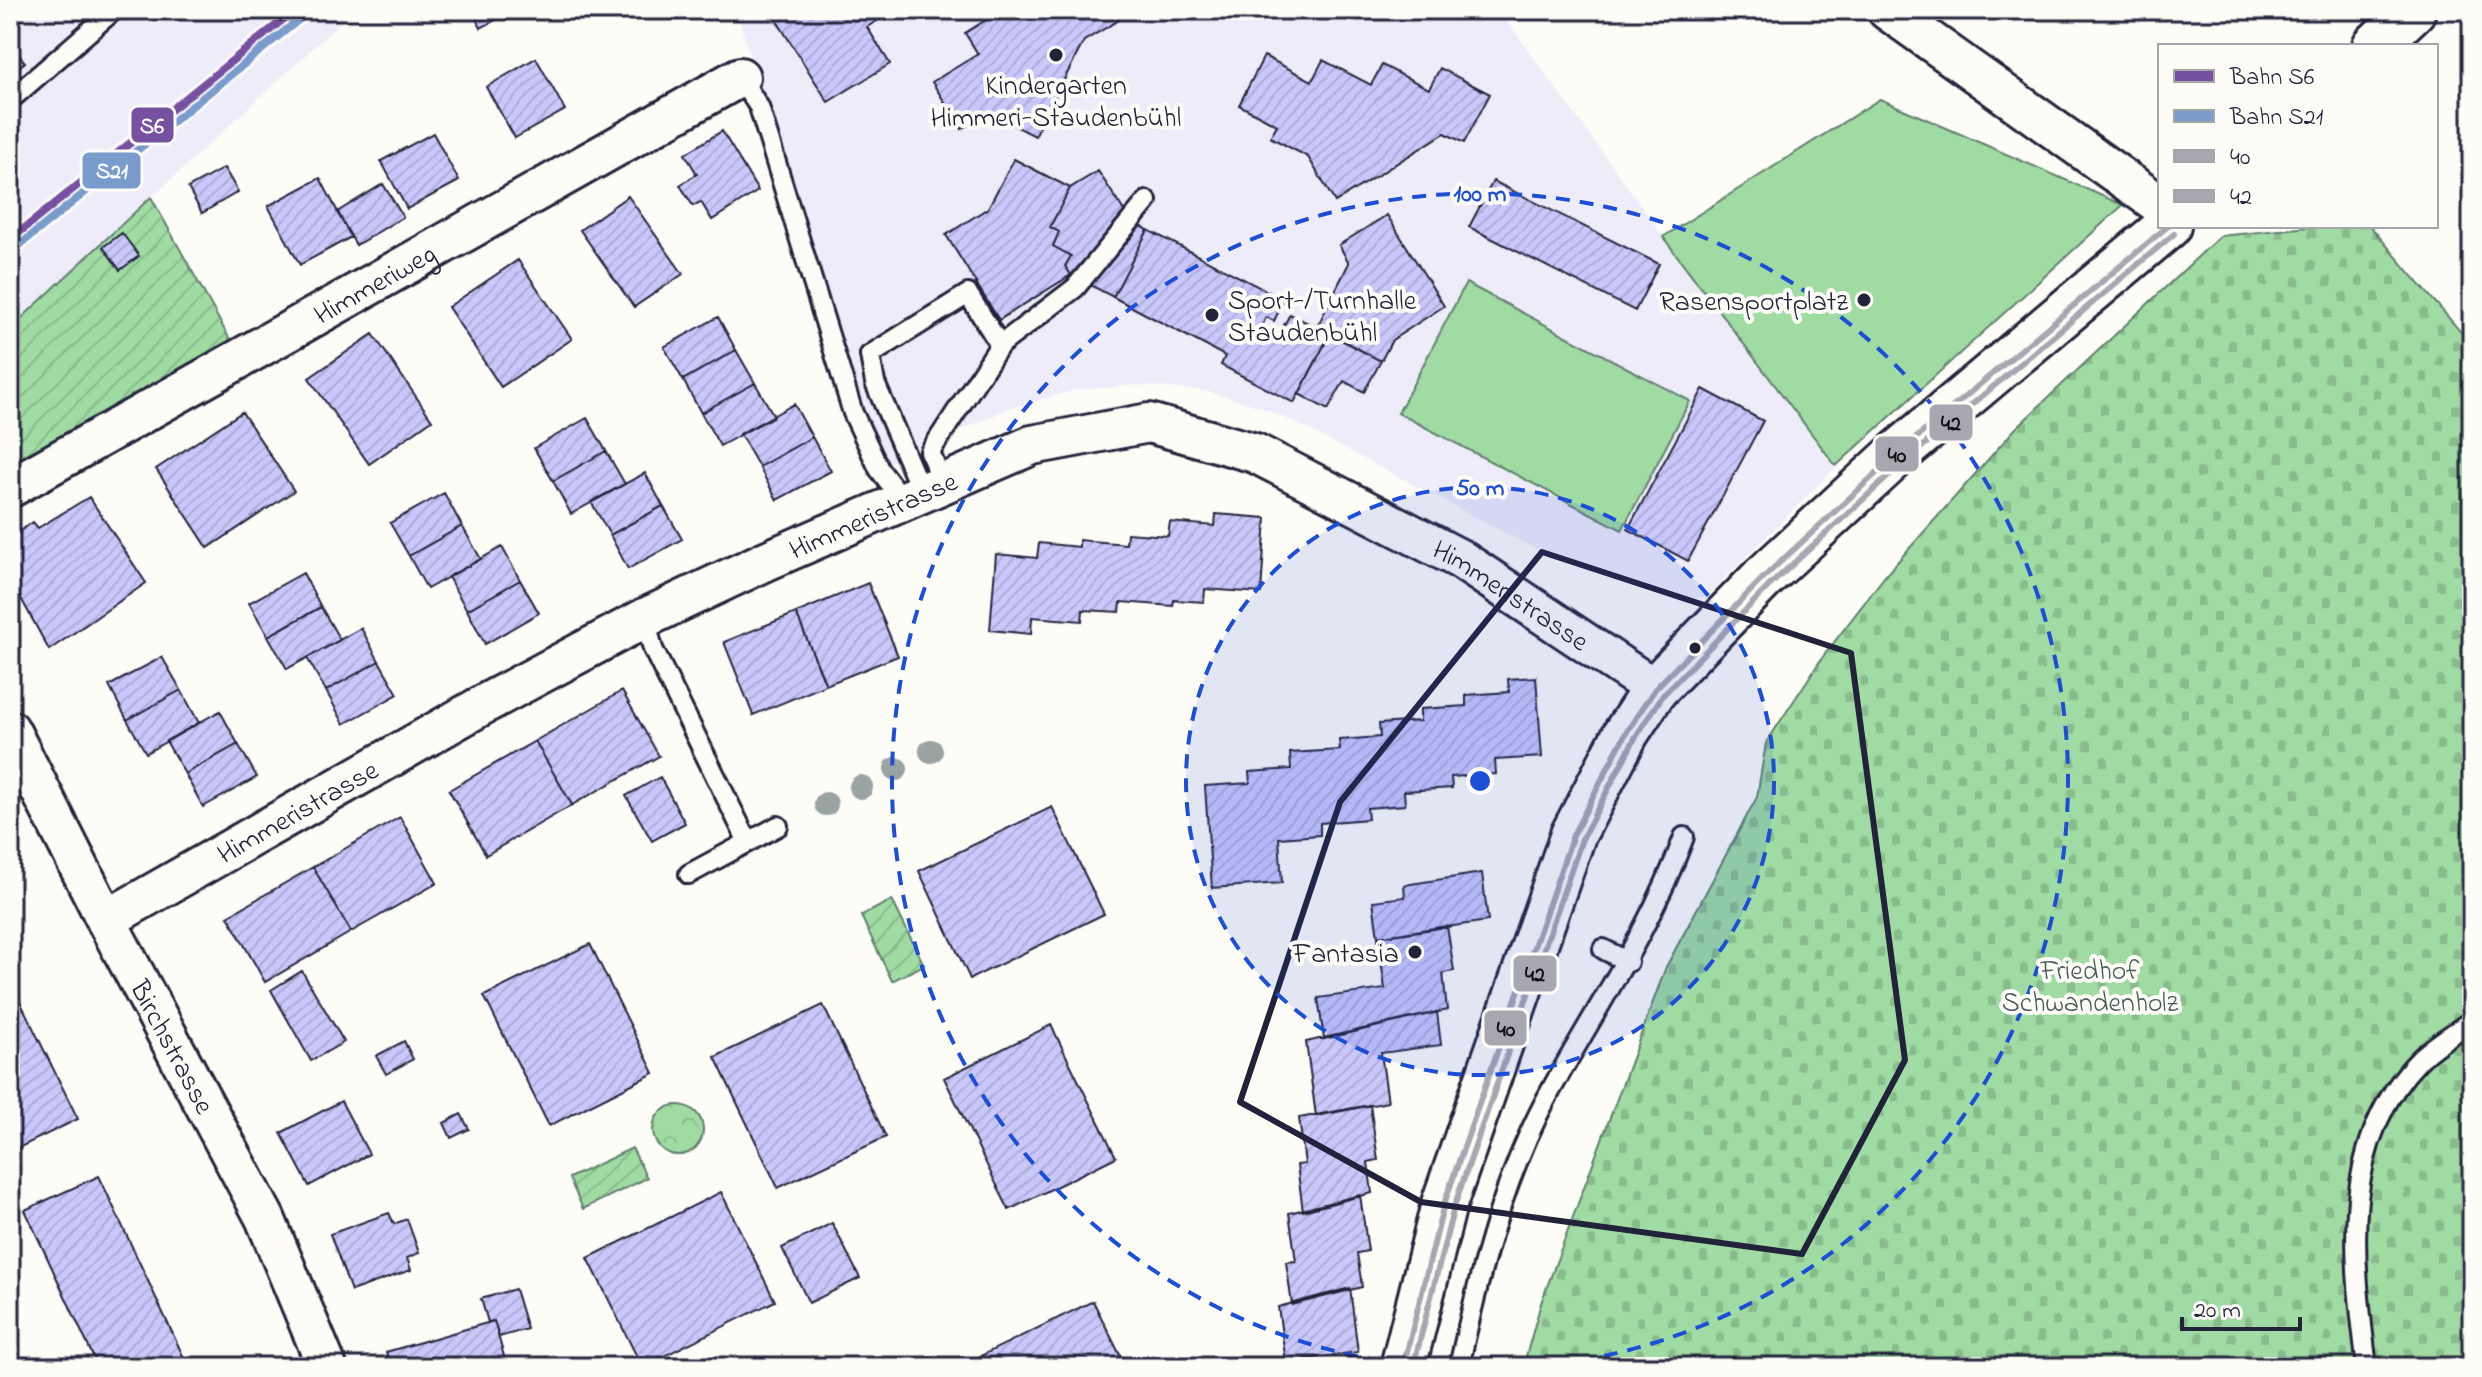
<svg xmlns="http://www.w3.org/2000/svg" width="2482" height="1377" font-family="'Indie Flower',sans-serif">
	<defs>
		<pattern id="cemetery-stones" width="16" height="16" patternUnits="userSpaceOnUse" patternTransform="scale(2)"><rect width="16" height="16" fill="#9fdba2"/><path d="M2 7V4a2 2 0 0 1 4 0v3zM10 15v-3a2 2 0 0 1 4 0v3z" fill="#89bc8c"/></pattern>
		<pattern id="park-crowns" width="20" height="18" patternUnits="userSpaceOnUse" patternTransform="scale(2)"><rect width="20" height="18" fill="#9fdba2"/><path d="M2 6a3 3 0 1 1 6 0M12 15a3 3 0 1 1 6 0" fill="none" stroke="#89bc8c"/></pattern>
		<pattern id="garden-furrows" width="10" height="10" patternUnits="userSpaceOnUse" patternTransform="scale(2)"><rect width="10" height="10" fill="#9fdba2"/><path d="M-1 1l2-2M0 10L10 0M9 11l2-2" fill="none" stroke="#89bc8c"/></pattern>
		<pattern id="building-hatch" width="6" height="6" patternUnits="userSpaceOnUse" patternTransform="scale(2)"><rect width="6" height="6" fill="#cac8fb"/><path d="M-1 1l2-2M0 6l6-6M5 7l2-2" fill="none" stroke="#adacd8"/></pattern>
	</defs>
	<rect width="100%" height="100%" fill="#fdfcf7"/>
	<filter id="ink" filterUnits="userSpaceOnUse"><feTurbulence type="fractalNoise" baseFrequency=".0125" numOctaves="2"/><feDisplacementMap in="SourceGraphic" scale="16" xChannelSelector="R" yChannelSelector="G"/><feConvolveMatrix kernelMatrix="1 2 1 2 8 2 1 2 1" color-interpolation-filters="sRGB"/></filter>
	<g filter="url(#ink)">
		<path fill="#eeecf8" d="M10 10H354L10 329Z
			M736 10H1499L1663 236 1880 99 2123 205 1838 465 1708 595 1686 603 1553 558 1292 421 1255 405 1205 391 1135 385 1073 391 1010 408 886 464 862 415Z"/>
		<path fill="url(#cemetery-stones)" stroke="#607e6e" stroke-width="2" d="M2320 226H2370L2472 345V1367H1523L1541 1303 1666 967 1757 797 1766 743 1822 658 1885 576 2015 429 2220 236Z"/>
		<path fill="url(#park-crowns)" stroke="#607e6e" stroke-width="2" d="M653 1130a25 25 0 1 1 50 0a25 25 0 1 1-50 0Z"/>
		<path fill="url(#garden-furrows)" stroke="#607e6e" stroke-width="2" d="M151 197 233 345 10 469V329Z
			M892 900 924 965 892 981 861 916Z
			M632 1148 647 1178 583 1209 569 1178Z"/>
		<path fill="#9fdba2" stroke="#607e6e" stroke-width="2" d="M1880 99 2123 205 1836 466 1663 237Z
			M1466 283 1690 401 1622 530 1398 413Z"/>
		<path fill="url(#building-hatch)" stroke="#22223b" stroke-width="2" d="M471 10H512V11L481 28Z
			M770 10H888L890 13 867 27 890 64 828 102Z
			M1002 10H1113L1119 20 1084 41 1035 136 987 112 962 129 932 82 978 54 965 33Z
			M10 45 25 62 10 74Z
			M1264 56 1312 81 1323 60 1371 85 1382 65 1429 89 1440 68 1490 94 1464 143 1445 133 1335 202 1308 157 1270 137 1277 125 1239 105Z
			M536 58 565 110 515 138 486 87Z
			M722 131 758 191 712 220 701 202 693 206 680 185 697 174 685 154Z
			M433 133 459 181 407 209 381 161Z
			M1014 159 1070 188 1050 227 1059 232 1053 246 1071 256 1065 266 1071 275 999 320 946 235 988 208Z
			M224 168 238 192 202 213 188 188Z
			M1098 171 1130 220 1148 230 1113 297 1071 275 1065 266 1071 256 1053 246 1059 232 1050 227 1070 188Z
			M320 178 351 237 300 265 268 206Z
			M1493 181 1659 264 1635 311 1469 227Z
			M383 184 403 217 356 245 337 212Z
			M628 196 683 274 634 307 580 230Z
			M1387 215 1444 306 1392 340 1381 361 1317 327 1349 263 1339 245Z
			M1148 230 1284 300 1274 321 1266 317 1261 329 1277 338 1290 314 1330 334 1294 403 1221 365 1225 356 1113 297Z
			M122 233 139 256 120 270 103 247Z
			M518 260 572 339 501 387 448 307Z
			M718 317 736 350 683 380 664 347Z
			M373 334 432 420 369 464 309 378Z
			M1330 334 1381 361 1364 392 1344 381 1328 410 1299 394Z
			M736 350 755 383 701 413 683 380Z
			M755 383 774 416 720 446 701 413Z
			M1703 389 1763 421 1688 561 1628 529Z
			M794 404 812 437 759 467 740 434Z
			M242 412 294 491 208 548 156 469Z
			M587 418 606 451 553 481 534 448Z
			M812 437 831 471 777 500 759 467Z
			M606 451 625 484 571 514 553 481Z
			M645 473 663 506 610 535 591 502Z
			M444 493 462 526 409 556 390 523Z
			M89 497 146 583 49 650 10 578V538L33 522 38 528Z
			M663 506 682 539 628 569 610 535Z
			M1216 514 1266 518 1261 593 1205 589 1204 602 1174 600 1173 606 1121 602 1120 612 1083 610 1082 621 1032 617 1031 634 990 630 996 554 1037 558 1039 543 1079 547V540L1126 544 1127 533 1168 536 1170 522 1215 526Z
			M462 526 481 559 427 589 409 556Z
			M502 547 520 580 467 610 448 577Z
			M303 573 321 607 268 636 249 603Z
			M520 580 539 613 485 644 467 610Z
			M868 583 898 656 826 685 796 613Z
			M321 607 340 640 287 669 268 636Z
			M796 613 826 685 753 715 724 642Z
			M361 628 379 661 326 691 307 658Z
			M162 657 181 690 127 720 109 686Z
			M379 661 398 694 344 724 326 691Z
			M1536 677 1542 757 1495 760 1496 774 1451 777 1452 788 1404 791 1405 805 1367 808 1368 819 1320 823V835L1279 838 1282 883 1212 888 1205 786 1250 783 1249 772 1291 769 1290 753 1340 750 1339 740 1380 737 1379 724 1420 721V709L1466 706V695L1509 692 1508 679Z
			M181 690 199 723 146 753 127 720Z
			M622 691 659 756 572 805 535 741Z
			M220 711 238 744 185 774 166 741Z
			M535 741 572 805 486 855 449 790Z
			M238 744 257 777 203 807 185 774Z
			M660 777 685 823 652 841 626 796Z
			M1052 807 1104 914 970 979 919 871Z
			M400 817 437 883 351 932 313 867Z
			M313 867 351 932 265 982 228 916Z
			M1482 873 1488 921 1378 937 1373 901 1405 897 1404 885Z
			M1447 926 1454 971 1443 973 1447 1010 1324 1039 1318 998 1385 989 1378 937Z
			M590 944 654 1073 549 1126 484 996Z
			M302 971 344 1042 311 1061 271 990Z
			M10 981 78 1119 10 1152Z
			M823 1005 886 1137 778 1188 715 1057Z
			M1437 1012 1441 1045 1381 1053 1388 1102 1316 1116 1306 1042Z
			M1051 1025 1116 1157 1009 1210 944 1078Z
			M404 1041 413 1059 386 1074 376 1056Z
			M341 1101 369 1154 309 1186 281 1133Z
			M1370 1105 1378 1160 1368 1162 1372 1193 1303 1211 1297 1165 1305 1164 1299 1118Z
			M461 1114 469 1129 451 1138 444 1123Z
			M99 1176 185 1360 170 1367H98L25 1210Z
			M721 1192 775 1301 642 1367 588 1258Z
			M1360 1195 1368 1251 1357 1253 1362 1287 1292 1305 1286 1262 1296 1261 1289 1213Z
			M389 1213 394 1224 407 1219 419 1253 407 1258 411 1270 351 1291 330 1234Z
			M832 1223 860 1278 809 1303 782 1248Z
			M1350 1288 1358 1352 1286 1362 1278 1307Z
			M515 1289 527 1329 499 1337 494 1321 488 1322 481 1299Z
			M1093 1301 1126 1367H961L960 1366Z
			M494 1321 507 1367H391L386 1352Z"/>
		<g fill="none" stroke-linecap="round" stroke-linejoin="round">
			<defs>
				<path id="lane" d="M740 77 759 107 853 413 879 469 904 502
					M10 100 114 10
					M942 484 930 452 1000 345
					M922 493 875 383 870 355 968 294 1000 345 1075 288 1147 201
					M645 618 653 649 748 842
					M689 874 778 826
					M1603 949 1628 962
					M1459 1367C1479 1273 1504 1175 1551 1090 1599 1003 1649 932 1684 837
					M2367 1367C2354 1262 2337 1144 2419 1060 2434 1045 2455 1033 2472 1020"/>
				<g id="street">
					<path d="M1887 10 2160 205"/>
					<path id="s1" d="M10 488 740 77"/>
					<path id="s2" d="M10 730 106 920 265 1218 327 1367"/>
					<path id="s3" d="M106 920 488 702 645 618 766 561 1032 445 1149 423 1255 453 1460 559 1655 689"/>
				</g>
				<path id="secondary" d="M2375 46 2413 10
					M1403 1367 1444 1204 1573 835 1626 733 1655 689 1763 578 1897 454 2168 226"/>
			</defs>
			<use href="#lane" stroke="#22223b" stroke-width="24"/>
			<use href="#street" stroke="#22223b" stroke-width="44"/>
			<use href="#secondary" stroke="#22223b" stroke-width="50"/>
			<use href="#lane" stroke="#fdfcf7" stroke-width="18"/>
			<use href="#street" stroke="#fdfcf7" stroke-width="38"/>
			<use href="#secondary" stroke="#fdfcf7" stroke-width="44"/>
			<defs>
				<path id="bus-1" d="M1403 1367 1444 1204 1573 835 1626 733 1655 689 1763 578 1897 454 2168 226"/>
				<path id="bus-2" d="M1413 1367 1454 1207 1582 839 1635 738 1663 695 1770 585 1904 462 2174 234"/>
			</defs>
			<use href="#bus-1" stroke="#fdfcf7" stroke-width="12"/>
			<use href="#bus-2" stroke="#fdfcf7" stroke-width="12"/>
			<use href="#bus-1" stroke="#a7a7b1" stroke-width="6"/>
			<use href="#bus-2" stroke="#a7a7b1" stroke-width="6"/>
			<defs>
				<path id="rail-1" d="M10 240 295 10"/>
				<path id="rail-2" d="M16 248 301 18"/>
			</defs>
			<use href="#rail-1" stroke="#fdfcf7" stroke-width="14"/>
			<use href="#rail-2" stroke="#fdfcf7" stroke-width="14"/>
			<use href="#rail-1" stroke="#7751a1" stroke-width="8"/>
			<use href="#rail-2" stroke="#799ccd" stroke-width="8"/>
		</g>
		<g fill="#99a3a1">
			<circle cx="931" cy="751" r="12"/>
			<circle cx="896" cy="769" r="12"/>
			<circle cx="861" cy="787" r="12"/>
			<circle cx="826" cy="804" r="12"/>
		</g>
	</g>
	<path fill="none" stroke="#22223b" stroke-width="6" stroke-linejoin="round" d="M1542 552 1851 653 1905 1060 1802 1254 1421 1202 1240 1102 1340 802Z"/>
	<circle cx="1480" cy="781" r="294" fill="#1d4ed8" fill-opacity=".12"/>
	<g fill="none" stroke="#1d4ed8" stroke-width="4" stroke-dasharray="14 10">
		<circle cx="1480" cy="781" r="294"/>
		<path d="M1429 1367A588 588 0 1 1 1531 1367"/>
	</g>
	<g fill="#22223b" stroke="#fdfcf7" stroke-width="3">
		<circle cx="1056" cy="55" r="8"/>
		<circle cx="1864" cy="300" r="8"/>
		<circle cx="1212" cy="315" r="8"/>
		<circle cx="1695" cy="648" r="7"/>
		<circle cx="1415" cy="952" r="8"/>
	</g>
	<g text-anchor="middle" stroke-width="8" stroke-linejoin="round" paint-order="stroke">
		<g font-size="28" fill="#22223b" stroke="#fdfcf7" text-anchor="end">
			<text x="1056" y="94" text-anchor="middle">Kindergarten<tspan x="1056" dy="32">Himmeri-Staudenbühl</tspan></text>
			<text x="1228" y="309" text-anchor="start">Sport-/Turnhalle<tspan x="1228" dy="32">Staudenbühl</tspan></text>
			<text x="1848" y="310">Rasensportplatz</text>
			<text x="1399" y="962">Fantasia</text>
		</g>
		<g font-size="28" fill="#22223b" stroke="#fdfcf7">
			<text dy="10" stroke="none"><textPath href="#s1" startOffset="418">Himmeriweg</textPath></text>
			<text dy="10" stroke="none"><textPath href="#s3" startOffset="868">Himmeristrasse</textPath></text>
			<text dy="10" stroke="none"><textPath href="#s3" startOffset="1564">Himmeristrasse</textPath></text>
			<text dy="10" stroke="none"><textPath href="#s3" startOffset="220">Himmeristrasse</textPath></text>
			<text dy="10" stroke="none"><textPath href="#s2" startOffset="356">Birchstrasse</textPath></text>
		</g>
		<g font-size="28" fill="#485a5a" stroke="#fdfcf7">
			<text x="2090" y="979">Friedhof<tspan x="2090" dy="32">Schwandenholz</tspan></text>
		</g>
	</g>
	<circle cx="1480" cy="781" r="12" fill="#1d4ed8" stroke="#fdfcf7" stroke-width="4"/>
	<g font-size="24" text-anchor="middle" font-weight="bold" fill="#1d4ed8" stroke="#fdfcf7" stroke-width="8" stroke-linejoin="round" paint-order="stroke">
		<text x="1480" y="201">100 m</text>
		<text x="1480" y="495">50 m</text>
	</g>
	<g stroke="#fdfcf7" stroke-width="3">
		<rect x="130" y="106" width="45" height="38" rx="8" fill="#7751a1"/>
		<rect x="81" y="151" width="61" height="39" rx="8" fill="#799ccd"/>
		<rect x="1928" y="403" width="46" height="39" rx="8" fill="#a7a7b1"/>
		<rect x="1874" y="435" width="46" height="38" rx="8" fill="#a7a7b1"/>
		<rect x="1512" y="954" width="46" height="39" rx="8" fill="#a7a7b1"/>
		<rect x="1483" y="1009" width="45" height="38" rx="8" fill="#a7a7b1"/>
	</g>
	<g font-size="22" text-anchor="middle" font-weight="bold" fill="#fff">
		<text x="152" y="133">S6</text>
		<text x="112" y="178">S21</text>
	</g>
	<g font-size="22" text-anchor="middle" font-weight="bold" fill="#111">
		<text x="1951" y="430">42</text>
		<text x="1897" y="462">40</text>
		<text x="1535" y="981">42</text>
		<text x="1506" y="1036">40</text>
	</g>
	<rect width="2482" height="1377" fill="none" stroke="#fdfcf7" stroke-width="40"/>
	<rect x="20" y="20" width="2442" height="1337" fill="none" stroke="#22223b" stroke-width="3" filter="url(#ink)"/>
	<rect x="2158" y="44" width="280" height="184" fill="#fdfcf7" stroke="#a5a5ac" stroke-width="2"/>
	<rect x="2174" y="70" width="40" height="12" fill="#7751a1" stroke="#a5a5ac" stroke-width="2"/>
	<text x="2230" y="84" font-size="24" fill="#22223b">Bahn S6</text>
	<rect x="2174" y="110" width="40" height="12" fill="#799ccd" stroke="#a5a5ac" stroke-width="2"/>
	<text x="2230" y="124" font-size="24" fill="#22223b">Bahn S21</text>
	<rect x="2174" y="150" width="40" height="12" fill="#a7a7b1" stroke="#a5a5ac" stroke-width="2"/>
	<text x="2230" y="164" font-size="24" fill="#22223b">40</text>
	<rect x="2174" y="190" width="40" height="12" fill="#a7a7b1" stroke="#a5a5ac" stroke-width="2"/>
	<text x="2230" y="204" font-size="24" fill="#22223b">42</text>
	<path d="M2182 1317v12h118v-12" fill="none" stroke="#22223b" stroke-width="4"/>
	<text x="2194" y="1317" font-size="24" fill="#22223b" stroke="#fdfcf7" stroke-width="6" paint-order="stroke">20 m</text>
</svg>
